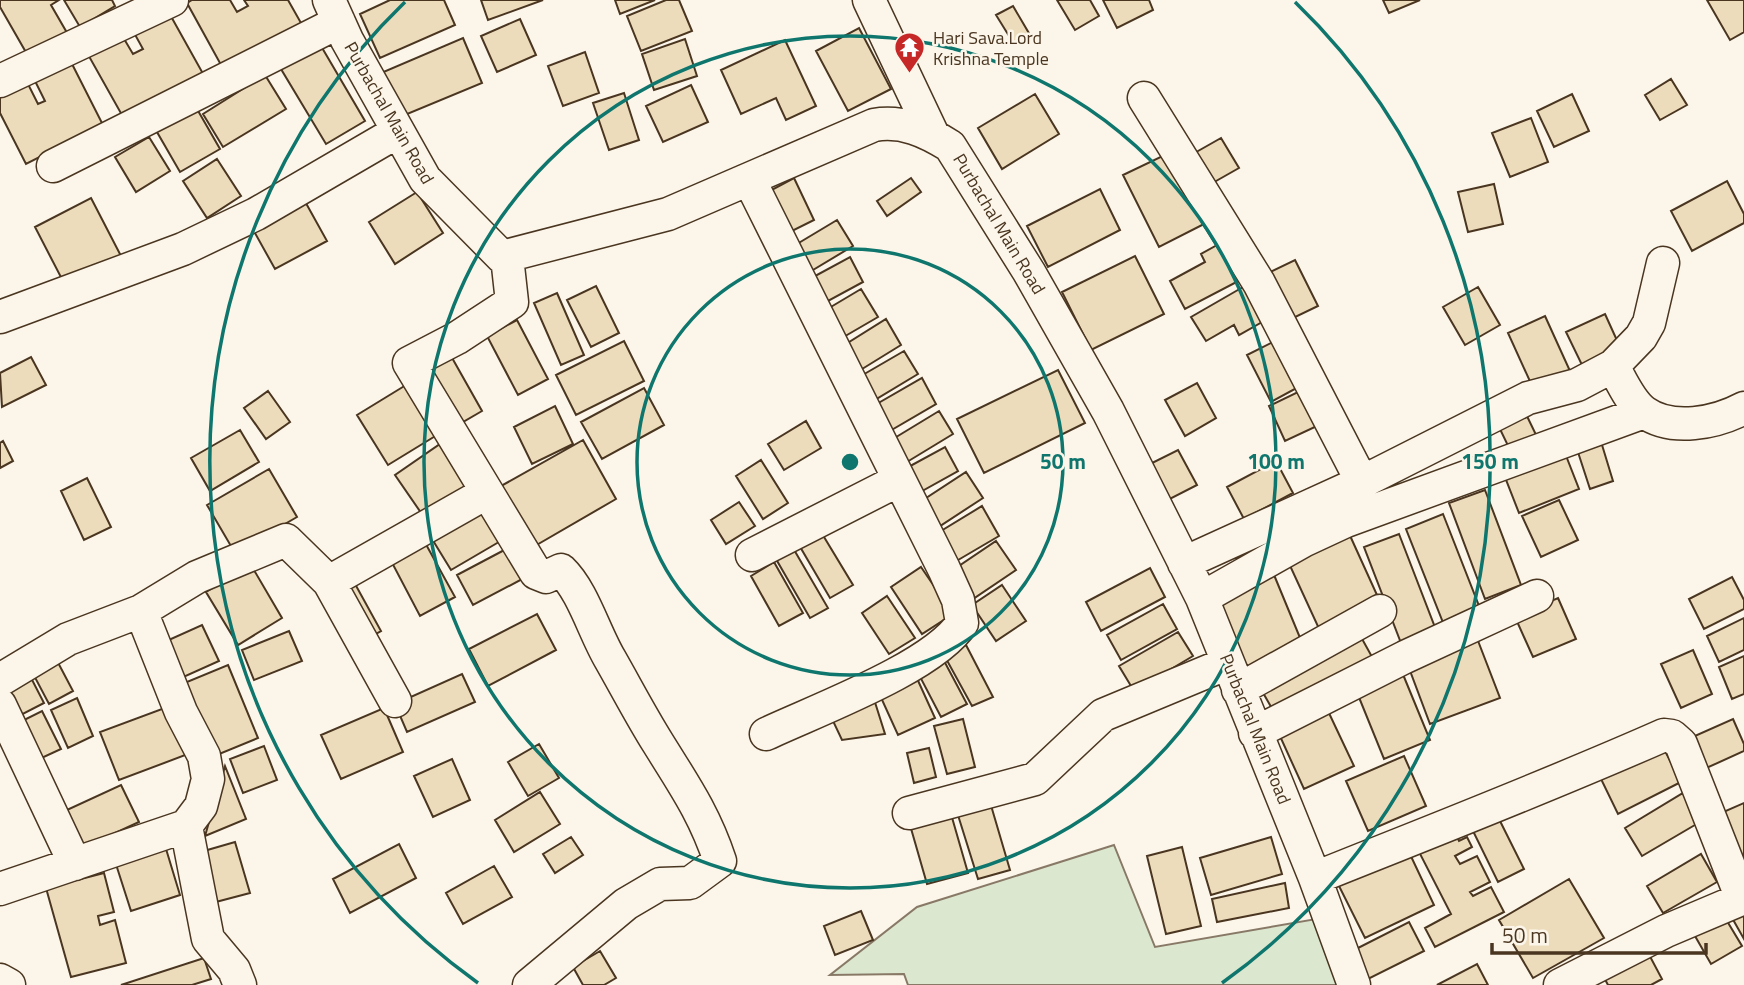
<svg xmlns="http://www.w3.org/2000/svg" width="1744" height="985" font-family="'Titillium Web',sans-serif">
	<rect width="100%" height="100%" fill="#fbf6e9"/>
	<path fill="#dce7d0" stroke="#887966" stroke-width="2" d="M1114 845 1155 947 1316 919 1342 985H908L904 974 830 975 917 907Z"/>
	<path fill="#ecdcbc" stroke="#4a3520" stroke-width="2" d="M0 0H59L51 5 70 38 31 61 0 7Z
		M64 0H112L115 6 80 27Z
		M192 0H230L237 12 248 6 244 0H288L305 30 226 74 187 3Z
		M390 0H444L455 25 380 58 360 14Z
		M481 0H543L488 20Z
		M615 0H655L620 14Z
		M666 0H679L692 31 641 51 627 16Z
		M1057 0H1090L1099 16 1075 30Z
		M1103 0H1149L1153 10 1117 28Z
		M1383 0H1420L1389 13Z
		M1707 0H1744V32L1730 40Z
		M1013 6 1030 35 1014 44 996 15Z
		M168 11 206 79 127 124 86 51 120 32 133 54 143 49 133 31Z
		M520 19 536 55 497 72 481 36Z
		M859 28 891 89 848 111 816 51Z
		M463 38 482 83 400 117 381 73Z
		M685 39 697 76 654 90 642 54Z
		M785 40 816 106 786 120 776 98 741 114 721 70Z
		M321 46 365 121 326 144 281 69Z
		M585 52 599 93 563 106 548 66Z
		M69 58 103 125 26 164 0 113V93L26 80 38 104 45 101 33 77Z
		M265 75 286 109 223 147 203 114Z
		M1671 79 1687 105 1660 120 1645 95Z
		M691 85 708 122 663 142 646 106Z
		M624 93 639 140 609 150 593 103Z
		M1035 94 1059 134 1002 169 978 128Z
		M1572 94 1589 131 1554 147 1537 111Z
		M197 109 220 149 180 172 157 132Z
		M1531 118 1548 162 1510 177 1492 133Z
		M149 137 170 171 136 192 115 157Z
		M1221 138 1239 168 1209 185 1191 155Z
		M1173 151 1208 222 1159 247 1123 175Z
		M217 159 241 196 207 218 183 181Z
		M794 178 814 220 784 235 764 194Z
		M911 178 921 192 887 216 877 201Z
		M1727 181 1744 214V223L1692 251 1671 211Z
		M1494 184 1503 224 1468 232 1458 192Z
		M1100 189 1120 230 1048 267 1027 226Z
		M417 192 443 233 395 264 369 222Z
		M302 196 327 241 275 269 250 224Z
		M91 198 121 256 65 285 35 227Z
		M837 220 853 246 808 273 792 247Z
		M1228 239 1248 276 1185 309 1170 281 1205 262 1201 254Z
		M1135 256 1164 314 1091 350 1062 292Z
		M850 257 863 282 817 307 804 282Z
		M1295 260 1318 306 1287 321 1264 275Z
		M1250 283 1271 317 1239 335 1234 325 1206 341 1191 317Z
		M596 286 619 333 591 347 567 300Z
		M1478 287 1500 325 1465 345 1443 307Z
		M861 289 878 317 835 342 819 314Z
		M557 293 584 355 561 365 534 303Z
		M1605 314 1620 347 1582 365 1566 332Z
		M1545 316 1570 371 1533 388 1508 333Z
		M886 319 901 345 854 374 838 349Z
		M517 320 548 379 518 395 487 336Z
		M1281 338 1304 384 1271 402 1247 355Z
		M624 341 644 381 576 415 556 375Z
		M904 351 918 374 868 404 854 380Z
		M451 356 482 411 456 426 426 370Z
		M31 357 46 385 2 407 0 373Z
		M1058 370 1085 423 984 473 957 419Z
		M922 378 936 404 883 435 868 409Z
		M1197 383 1216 418 1185 436 1165 400Z
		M406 385 437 435 388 465 357 415Z
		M644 388 664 425 602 459 581 422Z
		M268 391 290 422 266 439 244 408Z
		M1300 391 1317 426 1285 441 1269 406Z
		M555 406 573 444 532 464 514 427Z
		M939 411 953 434 902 465 888 442Z
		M1525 412 1539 441 1512 454 1498 425Z
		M806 421 821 448 784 470 768 444Z
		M240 430 259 462 210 491 191 458Z
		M1599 435 1613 481 1590 489 1575 443Z
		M583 440 616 499 528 550 494 490Z
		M3 441 13 461 0 468V443Z
		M440 444 471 489 426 520 395 475Z
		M945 447 958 471 915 495 901 471Z
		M1563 448 1579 489 1519 513 1503 472Z
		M1178 450 1197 485 1162 503 1144 467Z
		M761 460 788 503 763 519 736 476Z
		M1276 461 1293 493 1244 519 1227 487Z
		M269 469 297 517 235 553 207 505Z
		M966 472 983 498 937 528 920 502Z
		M87 478 111 527 84 540 61 491Z
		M1485 490 1521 585 1485 599 1449 503Z
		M1559 500 1578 540 1541 557 1522 516Z
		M481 501 504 539 451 570 429 534Z
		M739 502 755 526 726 544 711 520Z
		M982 506 999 536 953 563 936 534Z
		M1443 514 1481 611 1444 625 1406 529Z
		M1347 529 1382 606 1321 633 1286 557Z
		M821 532 853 585 830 598 799 545Z
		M1399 534 1436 630 1401 643 1364 547Z
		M423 539 455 597 420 616 389 557Z
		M996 541 1016 570 970 601 950 572Z
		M510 547 526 577 473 605 457 575Z
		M793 548 828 608 810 618 776 559Z
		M774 562 803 613 779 626 751 576Z
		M251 565 282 618 238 645 206 592Z
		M921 567 953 614 922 634 891 587Z
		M1150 568 1165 597 1101 631 1086 602Z
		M1272 570 1303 645 1244 670 1212 595Z
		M349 573 381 631 365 640 333 583Z
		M1732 577 1744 600V609L1704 629 1689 599Z
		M1002 585 1026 621 996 641 972 605Z
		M887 596 915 638 889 654 862 613Z
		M1558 598 1576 639 1533 657 1515 617Z
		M1163 604 1177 629 1121 660 1107 635Z
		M537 614 556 650 488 686 469 649Z
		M1744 618V650L1719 662 1707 636Z
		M202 625 219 661 179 679 162 643Z
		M1356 628 1376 664 1278 719 1258 684Z
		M289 631 302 661 254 680 242 650Z
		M1178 632 1193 656 1134 691 1119 666Z
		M1475 633 1500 698 1430 724 1406 660Z
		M966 645 993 697 972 706 944 655Z
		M1693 650 1712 694 1681 708 1661 664Z
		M54 655 73 691 49 704 30 668Z
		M1744 656V694L1732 699 1719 667Z
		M942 657 967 704 941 717 917 671Z
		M228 665 258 738 212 757 182 684Z
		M28 672 44 703 15 718 0 689Z
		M1402 672 1430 740 1384 759 1356 690Z
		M462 674 475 702 407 732 395 704Z
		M915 674 935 718 898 735 878 691Z
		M873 696 885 734 842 740 833 721Z
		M77 698 93 736 68 748 51 710Z
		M170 706 188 754 119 780 100 732Z
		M384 708 403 752 341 779 321 735Z
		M42 711 61 749 33 762 14 725Z
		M1328 711 1354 766 1304 789 1279 734Z
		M963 719 975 767 947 774 934 726Z
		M1733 719 1744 744V751L1702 770 1688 739Z
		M539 744 559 778 528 796 508 762Z
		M264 746 277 780 243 793 230 759Z
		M1663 747 1681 782 1618 814 1601 779Z
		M929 748 936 777 914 783 907 753Z
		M1404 756 1426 806 1368 831 1346 781Z
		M452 759 470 800 433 817 414 776Z
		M225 766 246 819 205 836Z
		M121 785 139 822 74 852 56 815Z
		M540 792 560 824 514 852 495 820Z
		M1683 793 1700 822 1642 856 1625 828Z
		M990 802 1010 870 978 879 957 812Z
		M1744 803V867L1721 813Z
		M951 814 968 873 927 884 910 825Z
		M1499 819 1524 869 1498 882 1473 831Z
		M1453 829 1459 841 1467 837 1472 847 1455 856 1460 864 1477 856 1490 882 1470 892 1473 896 1491 887 1504 912 1435 947 1425 928 1451 914 1417 848Z
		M571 837 583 855 555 873 543 854Z
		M1271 837 1282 874 1211 895 1200 858Z
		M163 839 180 895 131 911 113 855Z
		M235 842 250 893 212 903 197 853Z
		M399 844 416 878 350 913 333 879Z
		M1182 847 1201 926 1166 934 1147 856Z
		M1408 850 1434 905 1365 938 1338 884Z
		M1701 854 1717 882 1663 913 1647 886Z
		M494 866 512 897 463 924 446 893Z
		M104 873 114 912 98 916 100 925 115 920 126 963 71 977 46 888Z
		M1569 879 1604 938 1533 978 1499 920Z
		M1285 883 1289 908 1217 922 1212 899Z
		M1744 908V939L1731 916Z
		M861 911 873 940 835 955 824 926Z
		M1721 911 1742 946 1711 964 1691 929Z
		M1409 922 1424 951 1368 979 1354 950Z
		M1645 947 1662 979 1651 985H1608L1600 970Z
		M600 951 616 978 604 985H583L573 967Z
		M204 958 211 979 192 985H121Z
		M1477 964 1488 985H1437Z"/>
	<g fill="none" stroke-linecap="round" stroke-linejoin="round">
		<defs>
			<path id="minor" d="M329 0 347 40 425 179 502 257 668 214 874 125C902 120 926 131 950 146L1029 272 1108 411 1202 598 1315 878 1354 985
				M869 0 933 135
				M0 81 172 0
				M1144 98 1259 283 1362 482
				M53 166 339 22
				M750 181 944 569 958 600 962 623C934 667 817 710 766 734
				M507 257 512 302 457 338 409 363 536 573 546 577 561 570C583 591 594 632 610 659 626 687 641 716 658 743 684 785 704 813 720 861L690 883 660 884 626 904 529 985
				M0 317 183 249 256 214 397 132
				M1613 366C1621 380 1630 402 1644 412 1672 432 1716 423 1744 408
				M752 555 899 480
				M1184 563 1362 482 1528 398 1577 385 1613 366 1641 337 1649 323 1663 263
				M329 582 395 701
				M1202 598 1303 541 1346 521 1644 412
				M0 680 68 639 141 611
				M1238 690 1380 611
				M0 705 75 864
				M1255 733 1405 657 1537 596
				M909 813 1035 779 1103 715 1228 663
				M186 826 208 939 234 970 240 985
				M1315 878C1432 831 1549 786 1664 735L1672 736 1681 744 1742 899
				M0 889 186 826 201 806 208 779 204 756 181 712 141 611 197 577 286 540 329 582 486 493
				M0 980 9 985
				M1560 985 1666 931 1744 898"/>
		</defs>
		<use href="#minor" stroke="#4a3520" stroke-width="35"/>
		<use href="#minor" stroke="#fbf6e9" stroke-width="32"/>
	</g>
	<g fill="none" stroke="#0f766e" stroke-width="3.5">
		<circle cx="850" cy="462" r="213"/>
		<circle cx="850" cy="462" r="426"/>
		<path d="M478 983A640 640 0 0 1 405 2M1295 2A640 640 0 0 1 1222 983"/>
	</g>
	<defs>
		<symbol id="temple-pin" viewBox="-11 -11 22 30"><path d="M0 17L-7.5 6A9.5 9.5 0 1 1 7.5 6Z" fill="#c62828" stroke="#fbf6e9"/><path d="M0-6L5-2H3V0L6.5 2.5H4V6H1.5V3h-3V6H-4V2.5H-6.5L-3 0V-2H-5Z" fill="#fff"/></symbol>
	</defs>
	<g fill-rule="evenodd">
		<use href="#temple-pin" x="892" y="30" width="35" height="47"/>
	</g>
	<g text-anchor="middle" stroke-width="5" stroke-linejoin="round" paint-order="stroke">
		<g font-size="18" fill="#4a3520" stroke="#fbf6e9" text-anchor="start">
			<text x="933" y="44">Hari Sava.Lord<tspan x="933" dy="21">Krishna Temple</tspan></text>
		</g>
		<g font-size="18" fill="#4a3520" stroke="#fbf6e9">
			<text transform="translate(389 113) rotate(60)" y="6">Purbachal Main Road</text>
			<text transform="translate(999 224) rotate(59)" y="6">Purbachal Main Road</text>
			<text transform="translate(1255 729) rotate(68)" y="6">Purbachal Main Road</text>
		</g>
	</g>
	<circle cx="850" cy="462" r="10" fill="#0f766e" stroke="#fbf6e9" stroke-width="3.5"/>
	<g font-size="21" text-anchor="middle" font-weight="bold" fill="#0f766e" stroke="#fbf6e9" stroke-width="5" stroke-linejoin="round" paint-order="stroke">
		<text x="1063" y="469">50 m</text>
		<text x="1276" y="469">100 m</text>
		<text x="1490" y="469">150 m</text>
	</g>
	<path d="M1492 943v10h214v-10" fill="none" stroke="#4a3520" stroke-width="3.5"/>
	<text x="1502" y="943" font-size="21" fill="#4a3520" stroke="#fbf6e9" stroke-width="5" paint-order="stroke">50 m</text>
</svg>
